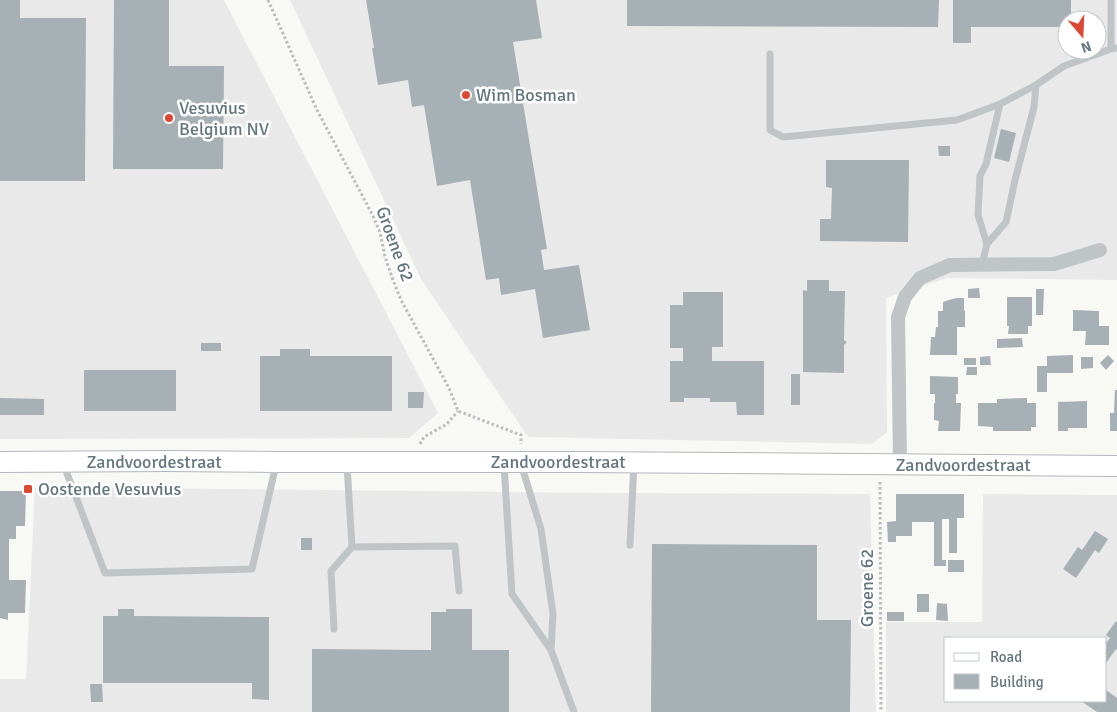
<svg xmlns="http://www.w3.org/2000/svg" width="1117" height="712" font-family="Signika,sans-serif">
	<rect width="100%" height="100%" fill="#f8f8f5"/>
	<path fill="#e9e9e9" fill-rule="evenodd" d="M0 0H224L438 413 409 438 0 439Z
		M290 0H1117V280L947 278 886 298 887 432 872 444 528 437 421 279ZM1067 20H1097V50H1067Z
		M35 487 614 493 870 494 876 712H0V679H26Z
		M983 494 1117 495V712H886V622H982ZM946 638H1106V701H946Z"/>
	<path fill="#a6b0b5" d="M0 0H20V18H86L85 181H0Z
		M114 0H169V66H224L223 169H113Z
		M366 0H536L542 38 513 42 547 249 541 250 544 270 579 265 590 330 543 338 535 289 501 295 499 278 486 280 470 180 437 186 424 105 412 107 408 80 378 85 372 48H374Z
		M627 0H939L938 27 627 26Z
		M953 0H1071V20H1067V27H971V43H953Z
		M1001 129 1016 133 1009 162 994 158Z
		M938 146H950V156H939Z
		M826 160H909L908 242 820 241V219H831L832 188 826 187Z
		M807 280H829V291H845L844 340 847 342 844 345V373L803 372V290L807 291Z
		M979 288 980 298H968V289Z
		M1036 289H1044L1043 315H1036Z
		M683 292H723V347H712V361H764V415H737L736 402H710V398H684V402H670V361H683V348H670V305H683Z
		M1007 297H1032V326H1028V334H1008L1009 326H1007Z
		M957 298H964V311L965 310V327H957V355H930L931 337H935L936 327H938V311H943V302L952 299Z
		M1073 310 1099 311V326H1109V345H1085L1086 331H1073Z
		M1022 338 1023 347 997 348V339Z
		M201 343H221V351H201Z
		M280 349H310V356H392V411H260V356H280Z
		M1073 355V373H1047V392H1037V366H1047V356Z
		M1108 355 1114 361 1106 370 1100 363Z
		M990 356 991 365H980V357Z
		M1081 357H1093V368L1081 369Z
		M964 358H976V365H964Z
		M967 367H977V375H966Z
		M84 370H176V411H84Z
		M791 374H800V405H791Z
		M930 376 958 377V394H956V403H961L960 431H938L939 421 934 420V403H935V394H930Z
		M1115 390H1117V431H1110V413H1114Z
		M408 392H424L423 408H408Z
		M0 398 44 399V415H0Z
		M1027 398V403H1036V427H1031V431H993V427L978 426V403H997V399Z
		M1087 401V428H1068V431H1058V402Z
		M0 491H26L25 526H16V539H9V580H26L25 613H8V620L0 618Z
		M896 494H964V518H957V553H949V519H942V560H946V566H934V522H912V536H896V542H888L887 522 896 521Z
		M1095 531 1108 539 1099 553 1095 550 1076 578 1063 569 1078 547 1082 550Z
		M301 538H312V550H301Z
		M652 544 817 545V620H851L850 712H651Z
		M948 560H964V572H948Z
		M917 594H929V612H917Z
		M937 603 947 604 948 621 936 620Z
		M118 609H134V616L269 617V700L252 699V683H103V616H118Z
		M446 609H472V650H509V712H312V649L431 650V612H446Z
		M887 612H904V621H887Z
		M1116 621 1117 622V650L1116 649 1106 663V641L1107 642 1110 638 1106 635Z
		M90 684H102L103 702H91Z
		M1106 690 1117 698V712H1097L1081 701H1106Z"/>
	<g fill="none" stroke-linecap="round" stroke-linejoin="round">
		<defs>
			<path id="secondary" d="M0 462 167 461 277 462H581L1117 466"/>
		</defs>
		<use href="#secondary" stroke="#b2b8bc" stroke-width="22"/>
		<path stroke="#babdbf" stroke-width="3" stroke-dasharray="2.5 2.5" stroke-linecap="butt" d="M268 0 317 110 372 214 380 232 385 257 393 280 401 300 449 388 458 411 521 435V444
			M420 444 424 437 447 424 458 411
			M880 482 881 712"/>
		<path stroke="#bfc4c7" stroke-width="7" d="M1111 49V0
			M770 54V130L783 137 957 120 1000 104 1036 85 1064 66 1111 49 1117 48
			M987 244 978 215 980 176 986 164 1000 104
			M982 265 987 244 1006 222 1015 180 1034 107 1036 85
			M63 463 105 573 252 569 276 465
			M504 464 512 594 551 650 574 712
			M521 464 541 529 553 614 551 650
			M347 465 352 547 455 546 459 591
			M630 545 634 463
			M334 629 331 571 352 547"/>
		<path stroke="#bfc4c7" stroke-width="14" d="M900 464 898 317 905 297 920 278 950 265 1054 264 1100 250"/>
		<use href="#secondary" stroke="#fff" stroke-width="20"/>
	</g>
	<g fill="#dc4831" stroke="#fff" stroke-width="2">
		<circle cx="466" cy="95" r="5"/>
		<circle cx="169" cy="118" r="5"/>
		<rect x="23" y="484" width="10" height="10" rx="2.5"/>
	</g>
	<g text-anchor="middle" stroke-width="5" stroke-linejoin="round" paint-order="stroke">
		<g font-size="18" fill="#64767f" stroke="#fff" text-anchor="start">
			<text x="476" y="101">Wim Bosman</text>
			<text x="179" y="114">Vesuvius<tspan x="179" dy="21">Belgium NV</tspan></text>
			<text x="38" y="495">Oostende Vesuvius</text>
		</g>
		<g font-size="18" fill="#64767f" stroke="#fff">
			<text transform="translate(395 244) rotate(70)" y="6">Groene 62</text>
			<text x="154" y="468">Zandvoordestraat</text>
			<text x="558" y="468">Zandvoordestraat</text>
			<text x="963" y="471">Zandvoordestraat</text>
			<text transform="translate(867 588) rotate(-90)" y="6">Groene 62</text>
		</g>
	</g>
	<rect x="944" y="637" width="162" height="65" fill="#ffffff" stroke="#c1c8cc"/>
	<rect x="954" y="653" width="25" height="8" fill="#ffffff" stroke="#c1c8cc"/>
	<text x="990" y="662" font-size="15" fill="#64767f">Road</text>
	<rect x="954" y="674" width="25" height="15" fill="#a6b0b5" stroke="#c1c8cc"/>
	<text x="990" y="687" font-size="15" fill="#64767f">Building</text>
	<g transform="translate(1082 35) rotate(161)"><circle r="24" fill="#ffffff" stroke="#c1c8cc"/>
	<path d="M0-4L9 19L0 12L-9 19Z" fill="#dc4831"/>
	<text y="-8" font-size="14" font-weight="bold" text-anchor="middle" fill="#64767f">N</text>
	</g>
</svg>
